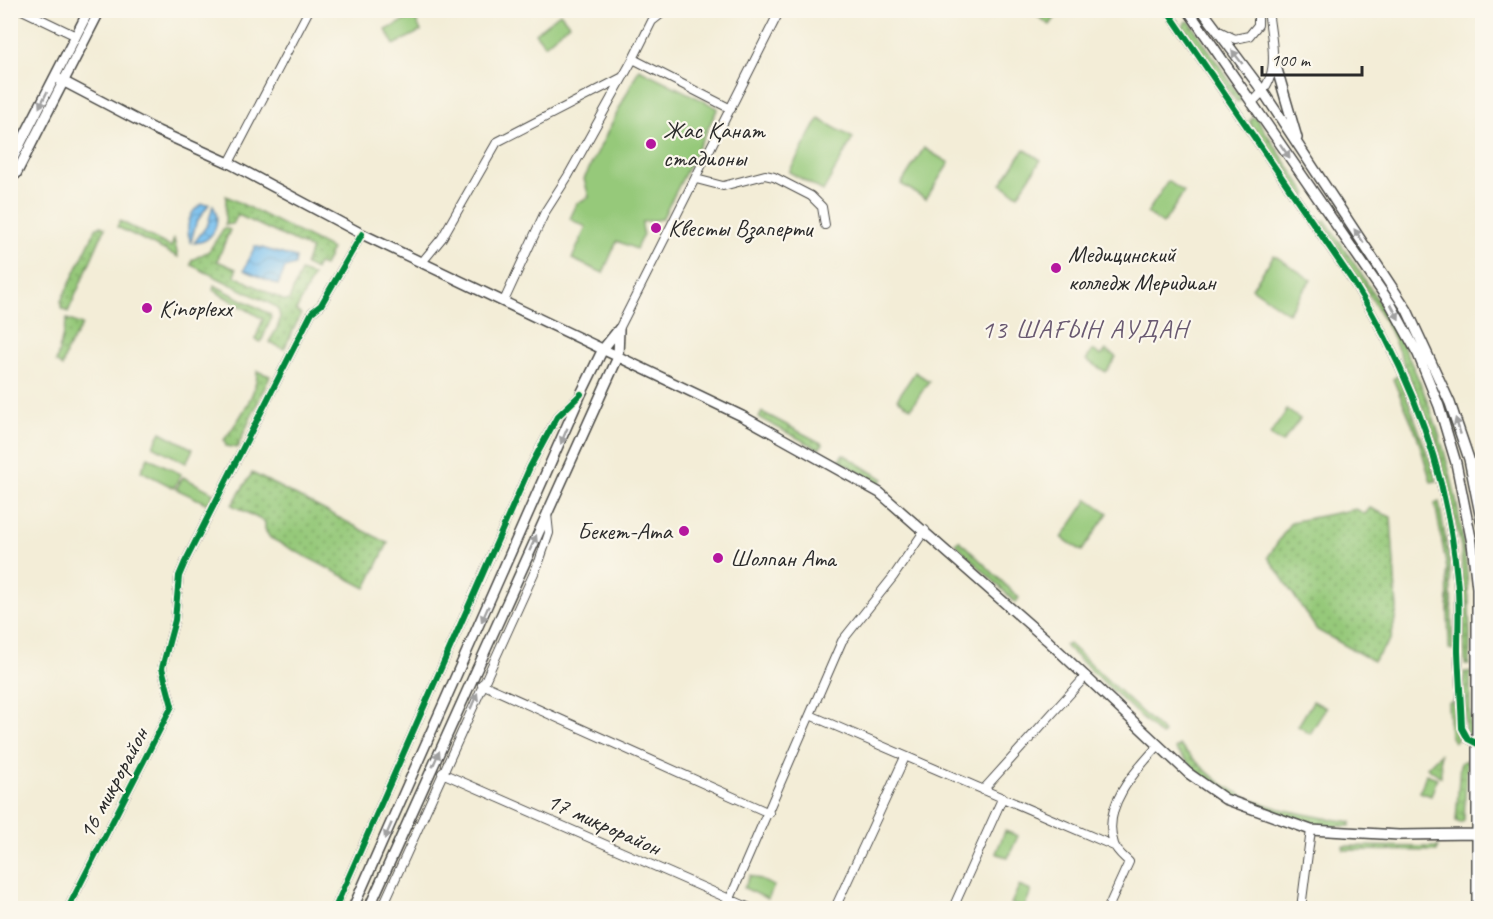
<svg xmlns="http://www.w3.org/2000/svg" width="1493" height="919" font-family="Caveat,sans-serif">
	<defs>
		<pattern id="grass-dots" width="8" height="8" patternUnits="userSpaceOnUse" patternTransform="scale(1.5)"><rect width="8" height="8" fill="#96c97a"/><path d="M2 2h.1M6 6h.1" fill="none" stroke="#7ba364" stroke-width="1.8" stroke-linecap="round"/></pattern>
		<pattern id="park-tufts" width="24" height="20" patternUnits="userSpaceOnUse" patternTransform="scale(1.5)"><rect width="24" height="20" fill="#96c97a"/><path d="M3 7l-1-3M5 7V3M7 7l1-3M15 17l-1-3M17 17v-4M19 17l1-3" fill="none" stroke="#7ba364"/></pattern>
		<pattern id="water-waves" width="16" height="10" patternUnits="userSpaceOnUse" patternTransform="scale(1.5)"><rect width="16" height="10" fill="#76bfef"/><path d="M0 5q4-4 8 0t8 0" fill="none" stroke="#619bc2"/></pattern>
	</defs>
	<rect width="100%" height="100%" fill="#fbf7ec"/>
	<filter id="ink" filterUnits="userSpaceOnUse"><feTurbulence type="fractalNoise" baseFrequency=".0167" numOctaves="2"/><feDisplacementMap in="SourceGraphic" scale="12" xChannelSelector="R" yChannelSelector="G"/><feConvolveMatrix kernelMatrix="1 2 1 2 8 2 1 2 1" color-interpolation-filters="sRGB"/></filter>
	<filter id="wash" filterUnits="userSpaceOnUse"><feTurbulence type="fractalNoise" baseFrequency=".008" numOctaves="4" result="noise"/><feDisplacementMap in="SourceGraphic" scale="24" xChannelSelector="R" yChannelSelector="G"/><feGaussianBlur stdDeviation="1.35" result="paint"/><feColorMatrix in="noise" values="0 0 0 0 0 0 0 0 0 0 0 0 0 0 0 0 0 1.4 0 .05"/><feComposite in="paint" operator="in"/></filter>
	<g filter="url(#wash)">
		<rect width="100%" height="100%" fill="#f3edd7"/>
		<path fill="url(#grass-dots)" stroke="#607a52" stroke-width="1.5" d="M1186 21 1190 22 1241 98V101L1237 102 1183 27Z
			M1252 117 1256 118 1307 194 1303 198 1249 123Z
			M226 196 332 249 324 266 318 264 315 270 305 265 311 249 238 215 233 224 225 225Z
			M1325 220C1354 263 1383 305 1406 352 1453 448 1474 559 1469 665H1465L1461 547 1436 439 1390 331 1372 299 1320 224Z
			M120 221 171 247 174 239 178 257 117 227Z
			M101 226 105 228 68 312 61 308V301L97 227Z
			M224 228 230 230 217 261 236 269 235 276 285 301 289 300 301 271 313 276 296 311 301 314 284 349 269 342C276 330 286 318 275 306L191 265 192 260 209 251Z
			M214 285 270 314 271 319 261 342 255 340 263 319 213 290Z
			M67 319 82 325 67 350 62 367 56 362Z
			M257 371 270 376 237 448 226 446 224 440C237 423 258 393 257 371Z
			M1399 375 1437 481 1431 482 1417 435 1393 379Z
			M762 412 823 444 819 449 759 418Z
			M843 454 883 479 879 484 839 460Z
			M252 473 388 543 366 588 270 538 265 530V522L232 505Z
			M1439 502 1450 565 1453 650 1449 649 1447 569 1435 503Z
			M1370 508 1391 517 1397 609 1391 639 1373 661 1317 630 1268 557 1291 522 1356 509 1365 514Z
			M959 540 1019 598 1016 603 955 543Z
			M1069 644 1164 733 1161 736 1065 646Z
			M1464 672H1470V738L1465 733Z
			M1453 701 1458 739 1454 742 1450 735 1448 703Z
			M1179 745C1193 758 1206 772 1221 783 1259 809 1307 815 1351 822L1350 826C1304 829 1246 808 1209 781 1197 772 1186 760 1175 749Z
			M1440 754 1441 777 1427 767Z
			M1467 760 1464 821 1460 823 1456 821 1460 763Z
			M1343 846 1438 847 1437 851 1344 850Z"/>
		<path fill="url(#park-tufts)" stroke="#607a52" stroke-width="1.5" d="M1093 350 1101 356 1106 350 1116 357 1106 372 1086 360Z"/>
		<path fill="#96c97a" stroke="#607a52" stroke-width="1.5" d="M1041 10H1060V11L1050 25 1037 16Z
			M560 13 569 24 545 45 535 33Z
			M414 16 421 31 394 45 386 30Z
			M639 69 718 108 662 219 642 222 643 234 636 249 617 241 603 273 572 259 586 227 570 219 577 203 589 197 584 179Z
			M819 119 853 138 823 191 789 172Z
			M924 148 949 163 926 199 901 184Z
			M1024 149 1041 160 1018 195 1001 184Z
			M1168 181 1184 192 1163 224 1147 213Z
			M1274 255 1311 280 1288 313 1252 288Z
			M915 372 929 381 911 408 897 399Z
			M1287 410 1300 419 1282 443 1270 435Z
			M161 432 193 449 186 463 153 446Z
			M148 457 181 474 174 488 141 471Z
			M183 477 214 493 208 504 176 489Z
			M1088 499 1108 513 1082 551 1062 538Z
			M1313 701 1326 708 1310 734 1298 726Z
			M1426 774 1437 778 1431 796 1420 792Z
			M1005 831 1018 836 1008 858 996 853Z
			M750 875 774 886 768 899 744 888Z
			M1019 886 1031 891 1024 908 1011 904Z"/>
		<path fill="url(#water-waves)" stroke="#50758d" stroke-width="1.5" d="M202 204H209L196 223 191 242C184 228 189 211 202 204Z
			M213 205C222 222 214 242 194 243L208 224Z
			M255 246 296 258 295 265 285 268 278 285 244 270Z"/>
	</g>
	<g filter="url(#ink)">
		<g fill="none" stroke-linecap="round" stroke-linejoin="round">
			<defs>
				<path id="minor" d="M22 10 76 36
					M1167 10 1352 280C1410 371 1447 470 1457 578 1460 602 1458 627 1458 651 1459 676 1461 702 1462 728L1468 739 1482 746
					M1219 31 1235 39 1249 36 1258 25V10
					M633 59 652 21 666 10
					M1251 103C1283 78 1272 46 1268 10
					M229 163 309 10
					M696 179 723 186 765 175 774 177 811 196 822 207 825 225
					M423 261 442 238 497 142 623 77
					M504 301 545 212 568 176 633 59 731 109
					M619 329 780 10
					M482 684 769 813
					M810 715 1114 846
					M442 773 750 908
					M983 790 1086 676
					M729 901 842 641 893 577 925 530
					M68 908 172 706 162 668 175 620 179 576 185 562 312 312 321 305 362 234
					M335 908 530 467 557 417 578 397
					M382 908 539 562 549 533 547 514
					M835 908 905 757
					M953 908 1002 799
					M1108 908 1129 862C1124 857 1116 851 1114 844 1101 807 1135 771 1158 746
					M1301 908 1311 830"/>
				<path id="major" d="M1188 10 1390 303 1418 354 1439 406 1456 463 1472 543 1477 588V908
					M1202 10 1264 93 1407 310 1450 403 1469 459 1482 524
					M1274 59 1297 138
					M55 77 158 131 229 163 362 234 742 416 880 493 1047 640 1188 773 1225 799 1311 830 1399 835 1478 834 1482 837
					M10 164 89 10
					M10 178 16 174 100 10
					M353 908 581 394 603 349 619 329
					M369 908 618 357 619 329"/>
			</defs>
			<use href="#minor" stroke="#494845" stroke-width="10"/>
			<use href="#major" stroke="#494845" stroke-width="12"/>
			<use href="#minor" stroke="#fff" stroke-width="8"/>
			<use href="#major" stroke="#fff" stroke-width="9"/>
			<defs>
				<path id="cycleway" d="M1167 10 1352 280C1410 371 1447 470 1457 578 1460 602 1458 627 1458 651 1459 676 1461 702 1462 728L1468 739 1482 746
					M68 908 172 706 162 668 175 620 179 576 185 562 312 312 321 305 362 234
					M335 908 530 467 557 417 581 394"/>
			</defs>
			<use href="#cycleway" stroke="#fbf7ec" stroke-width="10"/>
			<use href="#cycleway" stroke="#00873e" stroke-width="6"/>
		</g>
		<defs><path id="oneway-solid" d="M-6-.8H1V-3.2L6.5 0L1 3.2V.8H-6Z" transform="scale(1.5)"/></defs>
		<g fill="#a0a0a0">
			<use href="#oneway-solid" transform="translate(1237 57) rotate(-128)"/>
			<use href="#oneway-solid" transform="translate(43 100) rotate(117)"/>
			<use href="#oneway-solid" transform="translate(1285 151) rotate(55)"/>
			<use href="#oneway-solid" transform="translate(1359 236) rotate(-125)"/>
			<use href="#oneway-solid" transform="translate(1395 312) rotate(62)"/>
			<use href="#oneway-solid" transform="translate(1458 426) rotate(-108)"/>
			<use href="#oneway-solid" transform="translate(564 436) rotate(113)"/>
			<use href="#oneway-solid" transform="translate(533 543) rotate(-66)"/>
			<use href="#oneway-solid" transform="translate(485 614) rotate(114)"/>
			<use href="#oneway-solid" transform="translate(474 701) rotate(-66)"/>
			<use href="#oneway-solid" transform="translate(436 759) rotate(-66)"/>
			<use href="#oneway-solid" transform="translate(388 831) rotate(114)"/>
		</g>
	</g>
	<g fill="#b5179e" stroke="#fbf7ec" stroke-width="2">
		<circle cx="651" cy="144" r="6"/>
		<circle cx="656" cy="228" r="6"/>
		<circle cx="1056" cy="268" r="6"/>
		<circle cx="147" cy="308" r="6"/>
		<circle cx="684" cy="531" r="6"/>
		<circle cx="718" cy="558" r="6"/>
	</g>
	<g text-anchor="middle" stroke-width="4.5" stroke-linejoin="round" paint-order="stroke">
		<g font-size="24" fill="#2b2b2b" stroke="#fbf7ec" text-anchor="start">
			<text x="663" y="138">Жас Қанат<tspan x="663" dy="28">стадионы</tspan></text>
			<text x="668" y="236">Квесты Взаперти</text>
			<text x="1068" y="262">Медицинский<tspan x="1068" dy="28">колледж Меридиан</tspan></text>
			<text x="159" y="316">Kinoplexx</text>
			<text x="672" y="539" text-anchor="end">Бекет-Ата</text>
			<text x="730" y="566">Шолпан Ата</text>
		</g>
		<g font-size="24" fill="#2b2b2b" stroke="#fbf7ec">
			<text transform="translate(113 783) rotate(-62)" y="8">16 микрорайон</text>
			<text transform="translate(604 824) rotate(24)" y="8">17 микрорайон</text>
		</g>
		<g font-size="26" letter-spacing="1.5" fill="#695971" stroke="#fbf7ec">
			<text x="1085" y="338">13 ШАҒЫН АУДАН</text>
		</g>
	</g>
	<rect width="1493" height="919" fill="none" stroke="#fbf7ec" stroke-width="36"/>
	<path d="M1262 66v9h100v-9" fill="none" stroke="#2b2b2b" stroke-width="3"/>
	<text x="1271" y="66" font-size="18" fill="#2b2b2b" stroke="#fbf7ec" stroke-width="4.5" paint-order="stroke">100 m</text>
</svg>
